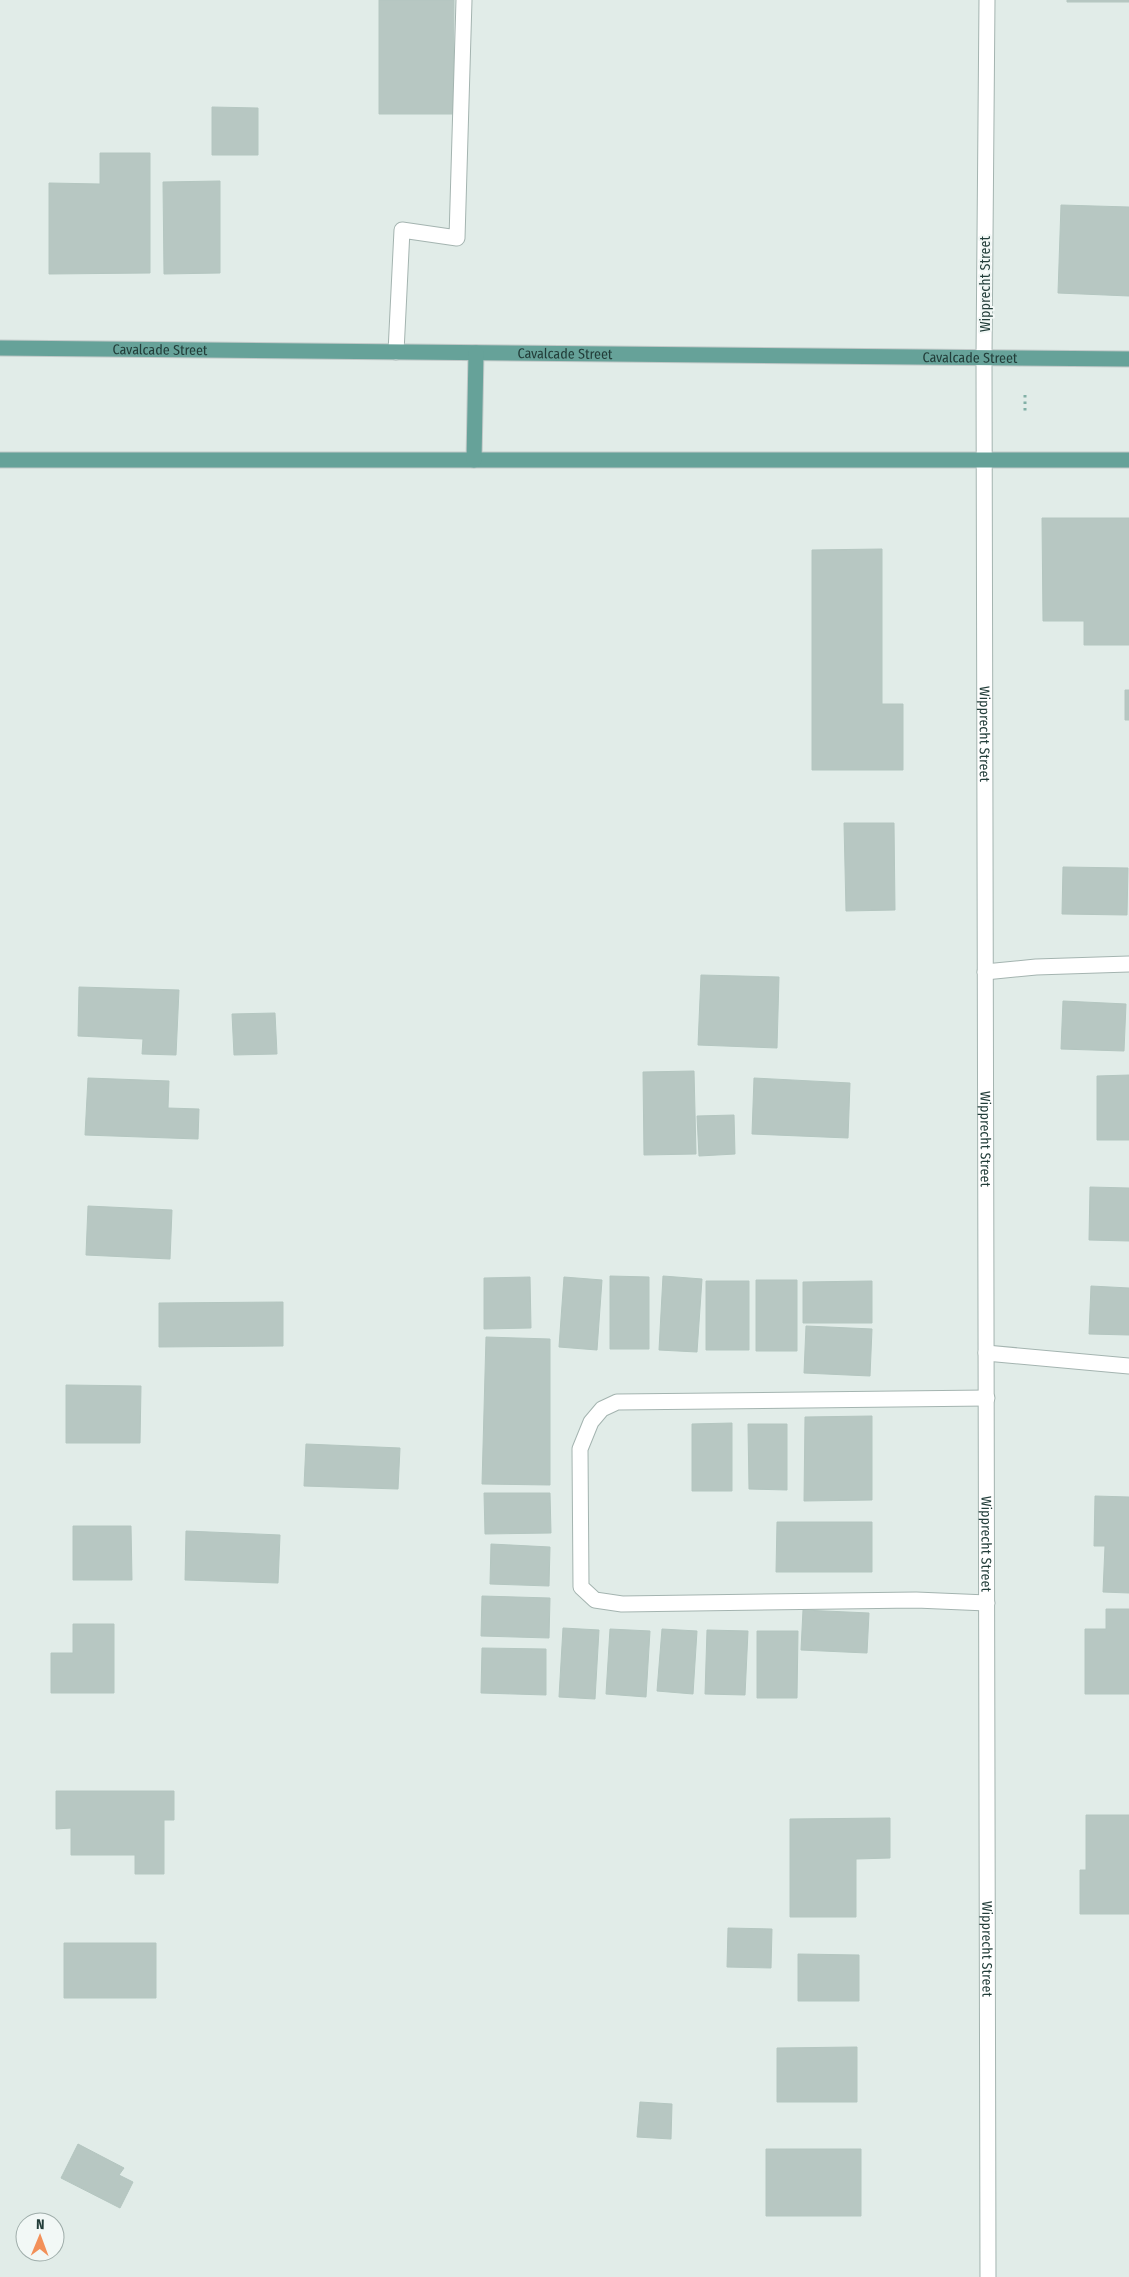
<svg xmlns="http://www.w3.org/2000/svg" width="1129" height="2277" font-family="'Fira Sans Condensed',sans-serif">
	<rect width="100%" height="100%" fill="#e1ece8"/>
	<path fill="#b7c7c2" stroke="#b4c6c0" d="M379 0H454L453 114H379Z
		M1067 0H1129V2H1067Z
		M212 107 258 108V155H212Z
		M100 153H150V273L49 274V183L100 184Z
		M220 181V273L164 274 163 182Z
		M1061 205 1129 207V296L1058 293Z
		M1042 518H1129V645H1084V621H1043Z
		M882 549V704H903V770H812V550Z
		M1125 690H1129V720H1125Z
		M844 823H894L895 910 846 911Z
		M1063 867 1128 868 1127 915 1062 914Z
		M701 975 779 977 777 1048 698 1045Z
		M79 987 179 990 176 1055 142 1054 143 1039 78 1036Z
		M1063 1001 1126 1004 1124 1051 1061 1049Z
		M275 1013 277 1054 234 1055 232 1014Z
		M694 1071 696 1154 644 1155 643 1072Z
		M1129 1075V1140H1097V1076Z
		M88 1078 169 1081 168 1108 199 1109 198 1139 85 1135Z
		M754 1078 850 1083 848 1138 752 1134Z
		M734 1115 735 1154 699 1156 697 1116Z
		M1090 1187 1129 1188V1241L1089 1240Z
		M88 1206 172 1210 170 1259 86 1255Z
		M610 1276 649 1277V1349H610Z
		M663 1276 702 1279 697 1352 659 1350Z
		M530 1277 531 1328 484 1329V1278Z
		M564 1277 602 1280 597 1350 559 1347Z
		M756 1280H797V1351H756Z
		M706 1281H749V1350H706Z
		M872 1281V1323H803V1282Z
		M1091 1286 1129 1288V1335L1089 1334Z
		M283 1302V1346L159 1347V1303Z
		M806 1326 872 1329 870 1376 804 1373Z
		M486 1337 550 1339V1485L482 1484Z
		M66 1385 141 1386 140 1443H66Z
		M872 1416V1500L804 1501 805 1417Z
		M732 1423V1491H692V1424Z
		M748 1424H787V1490L749 1489Z
		M306 1444 400 1448 398 1489 304 1486Z
		M484 1493H550L551 1533 485 1534Z
		M1095 1496 1129 1497V1593L1103 1592 1105 1546H1094Z
		M777 1522H872V1572H776Z
		M73 1526H131L132 1580H73Z
		M186 1531 280 1535 278 1583 185 1580Z
		M491 1544 550 1547 549 1586 490 1584Z
		M482 1596 550 1598 549 1638 481 1636Z
		M1106 1609H1129V1694H1085V1629H1106Z
		M803 1610 869 1613 867 1653 801 1650Z
		M73 1624H114V1693H51V1653H73Z
		M563 1628 599 1630 595 1699 559 1697Z
		M610 1629 650 1631 646 1697 606 1694Z
		M662 1629 697 1631 693 1694 657 1691Z
		M707 1630 748 1631 745 1695 705 1694Z
		M757 1631H798L797 1698H757Z
		M482 1648 546 1649V1695L481 1693Z
		M56 1791H174V1820H164V1874H135V1855H71V1828L56 1829Z
		M1086 1815H1129V1914H1080V1870H1086Z
		M890 1818V1858L856 1859V1917H790V1819Z
		M728 1928 772 1929 771 1968 727 1967Z
		M64 1943H156V1998H64Z
		M798 1954 859 1955V2001H798Z
		M857 2047V2102H777V2048Z
		M640 2102 672 2104 671 2139 637 2137Z
		M78 2144 124 2168 119 2175 133 2182 120 2208 61 2178Z
		M766 2149H861V2216H766Z"/>
	<g fill="none" stroke-linecap="round" stroke-linejoin="round">
		<defs>
			<g id="minor">
				<path id="s1" d="M987 0 984 357 988 2277"/>
				<path d="M396 352 402 230 457 238 464 0"/>
				<path d="M985 972 1036 967 1129 964"/>
				<path d="M986 1353 1129 1366"/>
				<path d="M987 1398 617 1402 602 1409 591 1422 580 1449 581 1587 595 1600 622 1604 916 1600 987 1603"/>
			</g>
			<g id="major">
				<path id="s2" d="M0 348 1129 359"/>
				<path d="M0 460H1129"/>
				<path d="M474 460 476 353"/>
			</g>
		</defs>
		<use href="#minor" stroke="#a4b4b0" stroke-width="17"/>
		<use href="#major" stroke="#c1c9c8" stroke-width="17"/>
		<path stroke="#82b0a6" stroke-width="3" stroke-dasharray="2.5 4" stroke-linecap="butt" d="M1025 395V412"/>
		<use href="#minor" stroke="#fff" stroke-width="15"/>
		<use href="#major" stroke="#66a299" stroke-width="15"/>
	</g>
	<g text-anchor="middle" stroke-width="4" stroke-linejoin="round" paint-order="stroke">
		<g font-size="14" fill="#223d39" stroke="#f2f8f6">
			<text transform="translate(985 284) rotate(-90)" y="5">Wipprecht Street</text>
			<text dy="5" stroke="none"><textPath href="#s2" startOffset="160">Cavalcade Street</textPath></text>
			<text dy="5" stroke="none"><textPath href="#s2" startOffset="565">Cavalcade Street</textPath></text>
			<text dy="5" stroke="none"><textPath href="#s2" startOffset="970">Cavalcade Street</textPath></text>
			<text dy="5" stroke="none"><textPath href="#s1" startOffset="734">Wipprecht Street</textPath></text>
			<text dy="5" stroke="none"><textPath href="#s1" startOffset="1139">Wipprecht Street</textPath></text>
			<text dy="5" stroke="none"><textPath href="#s1" startOffset="1544">Wipprecht Street</textPath></text>
			<text dy="5" stroke="none"><textPath href="#s1" startOffset="1949">Wipprecht Street</textPath></text>
		</g>
	</g>
	<g transform="translate(40 2237) rotate(1)"><circle r="24" fill="#f2f8f6" stroke="#9fadaa"/>
	<path d="M0-4L9 19L0 12L-9 19Z" fill="#f29059"/>
	<text y="-8" font-size="14" font-weight="bold" text-anchor="middle" fill="#223d39">N</text>
	</g>
</svg>
